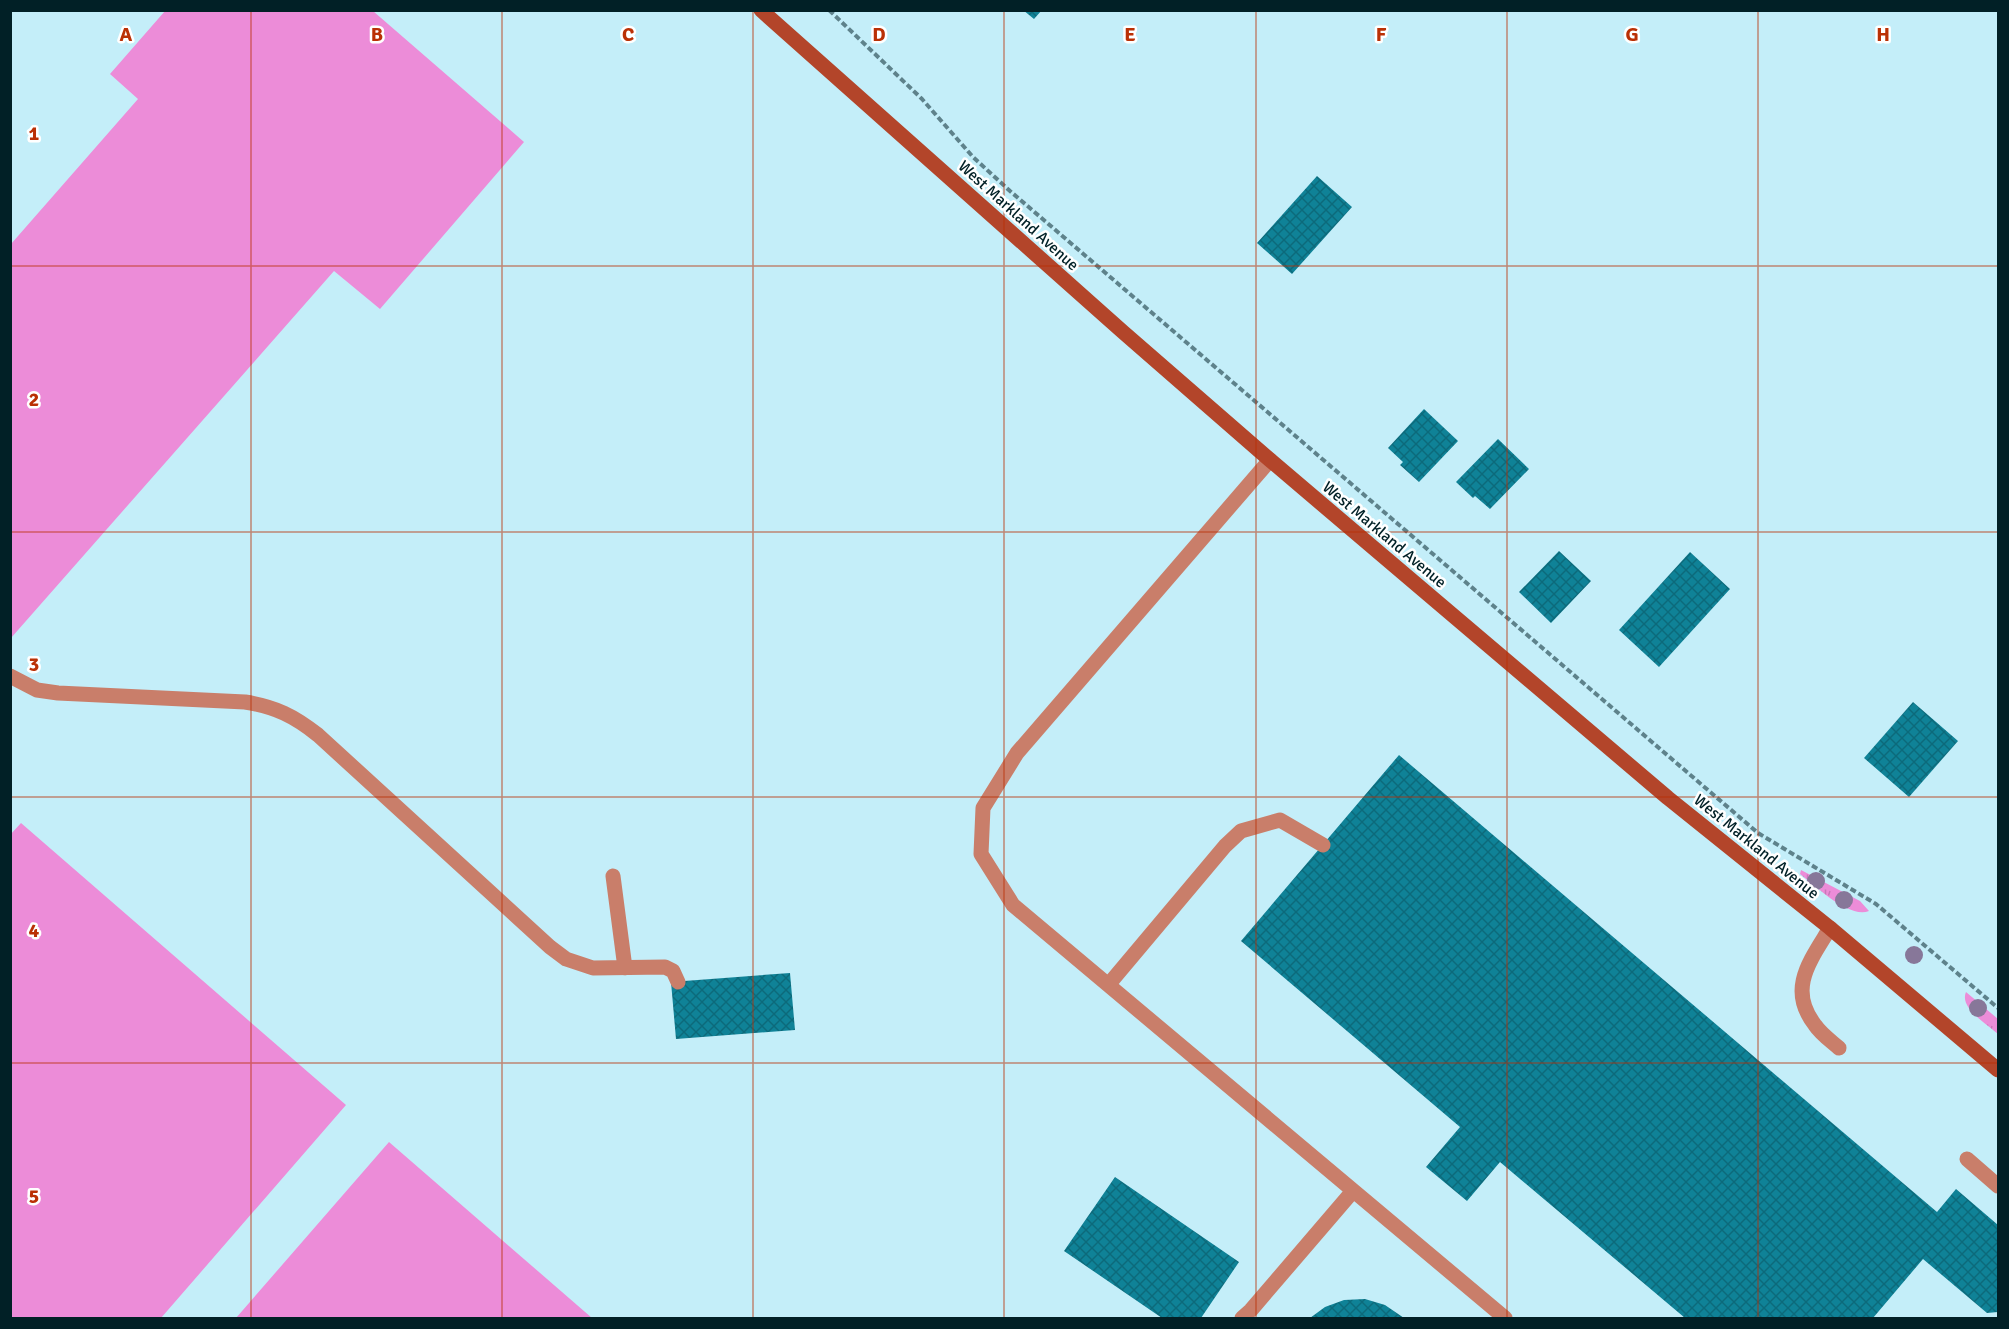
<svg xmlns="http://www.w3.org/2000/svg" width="2009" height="1329" font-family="Signika,sans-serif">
	<defs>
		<pattern id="grass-tufts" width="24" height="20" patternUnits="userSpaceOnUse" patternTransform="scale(1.5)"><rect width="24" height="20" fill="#ec8cd8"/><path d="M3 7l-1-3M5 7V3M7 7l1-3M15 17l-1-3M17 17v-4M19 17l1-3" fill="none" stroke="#c978b9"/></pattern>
		<pattern id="building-cross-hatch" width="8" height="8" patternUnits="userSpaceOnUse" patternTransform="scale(1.5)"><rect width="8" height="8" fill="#0f8297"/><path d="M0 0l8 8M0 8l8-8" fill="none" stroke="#0c6a7b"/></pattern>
	</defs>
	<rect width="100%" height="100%" fill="#c4eef9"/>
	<path fill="url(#grass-tufts)" d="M1801 870 1860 901 1869 911C1849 919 1816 886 1800 874Z
		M1966 992 1998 1019V1034C1987 1024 1959 1008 1966 992Z"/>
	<path fill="#ec8cd8" d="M165 11H373L524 142 380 309 334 271 11 638V244L138 99 110 74Z
		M21 823 346 1105 161 1318H11L10 835Z
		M389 1142 592 1318H236Z"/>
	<path fill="url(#building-cross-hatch)" d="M1023 10H1042L1034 19Z
		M1317 176 1352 207 1292 274 1257 243Z
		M1424 409 1458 441 1419 482 1400 465 1403 462 1388 448Z
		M1498 439 1529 469 1490 509 1475 496 1473 498 1456 482Z
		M1559 551 1591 581 1551 623 1519 592Z
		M1690 552 1730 589 1659 667 1619 630Z
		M1913 702 1958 741 1909 797 1864 758Z
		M1399 755 1937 1212 1956 1189 1998 1225V1312L1987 1313 1923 1259 1873 1318H1685L1500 1162 1467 1201 1426 1167 1460 1127 1241 941Z
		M790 973 795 1030 676 1039 671 982Z
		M1115 1177 1239 1262 1201 1318H1162L1064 1251Z
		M1365 1299 1385 1305 1404 1318H1310L1325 1307 1344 1300Z"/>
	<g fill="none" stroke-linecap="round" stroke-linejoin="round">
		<path stroke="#5e828b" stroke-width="4" stroke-dasharray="6 3" stroke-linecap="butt" d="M829 10 922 99 973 157 1010 191 1758 833 1876 904 1998 1008"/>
		<path stroke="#c97e6a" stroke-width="15" d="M1270 460 1017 753 983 808 981 854 1013 905 1505 1318
			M10 676 37 690 58 693 245 702C276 707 294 716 318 735L550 947 566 959 593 968 665 967 673 971 678 982
			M613 876 625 968
			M1830 928C1810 961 1787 989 1815 1025 1821 1034 1831 1041 1839 1048
			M1109 984 1225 846 1241 831 1280 820 1323 845
			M1967 1159 1998 1186
			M1242 1318 1251 1310 1353 1191"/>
		<path stroke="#b3452a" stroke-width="15" d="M761 10 1123 332 1270 460 1668 798 1830 928 1998 1070"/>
	</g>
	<g fill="#877799">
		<circle cx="1816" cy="881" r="9"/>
		<circle cx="1844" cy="900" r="9"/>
		<circle cx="1914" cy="955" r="9"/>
		<circle cx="1978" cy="1008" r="9"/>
	</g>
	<path fill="none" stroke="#ba3005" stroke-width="1.5" stroke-opacity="0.55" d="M251 10V1318M502 10V1318M753 10V1318M1004 10V1318M1256 10V1318M1507 10V1318M1758 10V1318M10 266H1998M10 532H1998M10 797H1998M10 1063H1998"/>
	<g text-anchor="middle" stroke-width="5" stroke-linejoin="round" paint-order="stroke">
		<g font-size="16" fill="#012026" stroke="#fff">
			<text transform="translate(1019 215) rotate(42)" y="6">West Markland Avenue</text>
			<text transform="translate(1385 534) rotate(40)" y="6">West Markland Avenue</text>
			<text transform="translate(1757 846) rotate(39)" y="6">West Markland Avenue</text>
		</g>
	</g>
	<g font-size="20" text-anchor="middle" font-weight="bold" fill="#ba3005" stroke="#fff" stroke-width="5" stroke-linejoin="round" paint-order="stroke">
		<text x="126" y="41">A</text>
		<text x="377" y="41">B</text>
		<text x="628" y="41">C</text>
		<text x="879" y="41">D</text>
		<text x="1130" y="41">E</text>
		<text x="1381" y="41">F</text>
		<text x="1632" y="41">G</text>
		<text x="1883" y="41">H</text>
		<text x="34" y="140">1</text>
		<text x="34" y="406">2</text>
		<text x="34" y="671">3</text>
		<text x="34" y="937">4</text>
		<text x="34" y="1203">5</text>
	</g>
	<rect width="2009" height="1329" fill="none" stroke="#012026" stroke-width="24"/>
</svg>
